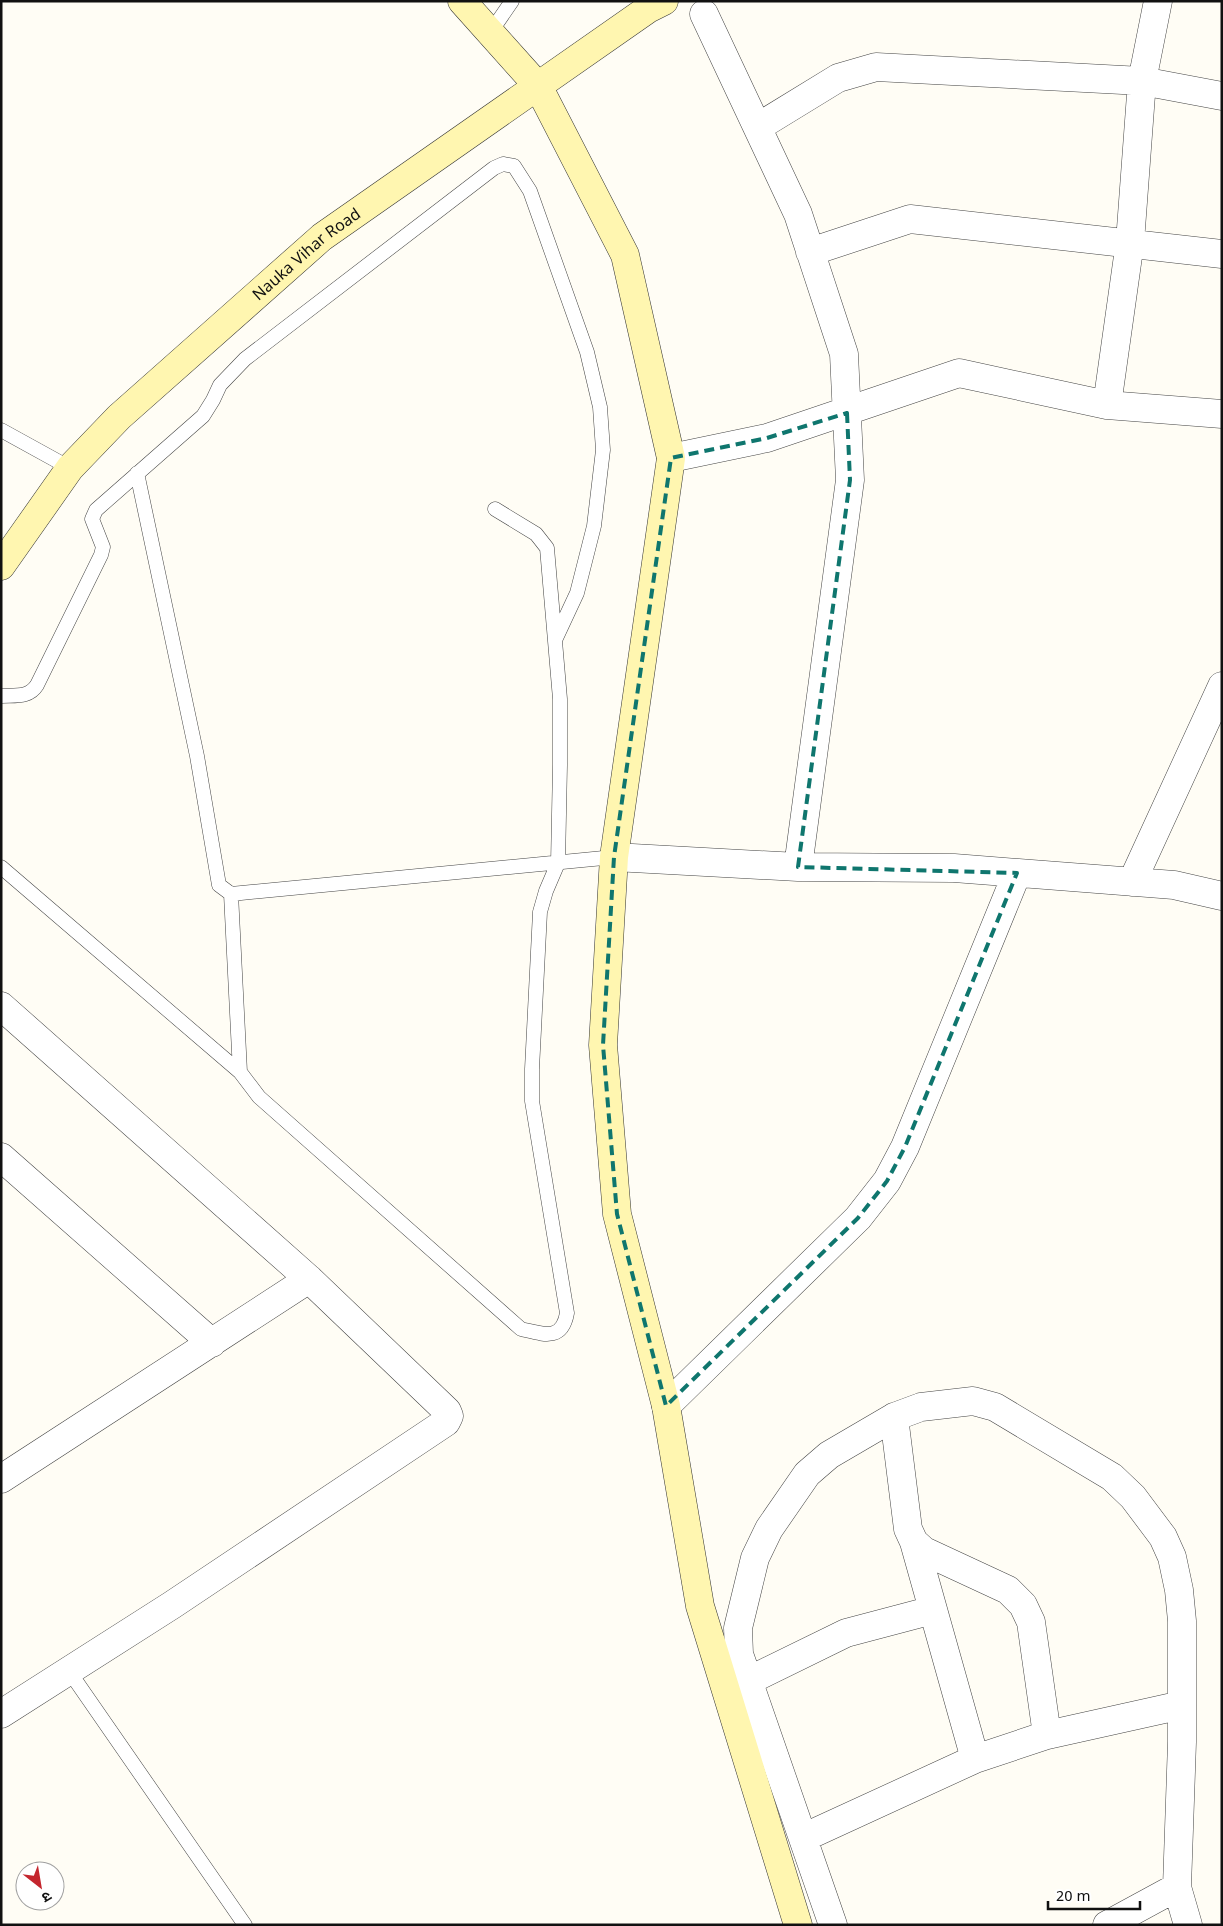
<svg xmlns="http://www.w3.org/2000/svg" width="1223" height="1926" font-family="Georgia,'Noto Sans Devanagari',serif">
	<rect width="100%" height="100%" fill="#fffdf5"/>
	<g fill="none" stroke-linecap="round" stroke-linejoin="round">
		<defs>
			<path id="lane" d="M490 33 512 1
				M1 430 70 468
				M137 473 197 756 219 885 231 894 614 857
				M1 696C15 695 29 698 37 685L101 555 103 547 92 519 96 510 203 416 213 400 220 385 245 359 494 168 503 164 514 166 530 191 587 352 600 407 603 450 594 526 577 593 556 638
				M1 867 240 1072
				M231 894 240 1072 259 1097 521 1329C543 1334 562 1342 567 1313L532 1101V1069L540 912 546 891 558 863 560 765V699L547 548 536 534 495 509
				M69 1671 245 1925"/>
			<path id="street" d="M704 14 798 214 844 354 850 480 798 867
				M758 127 838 78 876 67 1142 81 1222 96
				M810 252 910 219 1222 254
				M1107 405 1130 242 1142 81 1158 1
				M671 458 767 438 959 373 1107 405 1222 414
				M614 857 798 867 954 868 1174 885 1222 896
				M1132 882 1222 686
				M1 1006 309 1279 447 1411 449 1416 446 1422 172 1605 1 1714
				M1 1157 212 1343
				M666 1406 858 1218 887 1181 905 1147 1017 873
				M894 1417 908 1529 914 1542 924 1551 1008 1590 1023 1605 1031 1622 1047 1735
				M1 1479 309 1279
				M914 1542 975 1759
				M748 1681 846 1633 933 1610
				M803 1838 975 1759 1047 1735 1182 1705
				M833 1925 739 1654 738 1628 755 1558 769 1529 807 1474 829 1455 894 1417 921 1407 973 1401 995 1407 1112 1477 1133 1497 1163 1537 1172 1557 1179 1590 1182 1621V1742L1177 1887 1188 1925
				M1107 1925 1177 1887"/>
			<g id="secondary">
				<path d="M462 1 538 86 625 255 671 458 614 857 603 1045 617 1214 666 1406 700 1606 798 1925"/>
				<path id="s1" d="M1 566 70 468 119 417 322 237 648 9 664 1"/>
			</g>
		</defs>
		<use href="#lane" stroke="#444" stroke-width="15"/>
		<use href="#street" stroke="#444" stroke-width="29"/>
		<use href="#secondary" stroke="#333" stroke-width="29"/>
		<use href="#lane" stroke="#fff" stroke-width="14"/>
		<use href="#street" stroke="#fff" stroke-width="28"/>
		<use href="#secondary" stroke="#fff6b0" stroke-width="28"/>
	</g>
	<path fill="none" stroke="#0f766e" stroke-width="4" stroke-dasharray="10 6" stroke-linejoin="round" d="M847 413 850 480 798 867 1017 873 905 1147 887 1181 858 1218 666 1406 617 1214 603 1045 614 857 671 458 767 438Z"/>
	<g text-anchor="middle" stroke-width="5" stroke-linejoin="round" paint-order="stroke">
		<g font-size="16" fill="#111" stroke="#fff">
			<text dy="6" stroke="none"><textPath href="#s1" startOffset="439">Nauka Vihar Road</textPath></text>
		</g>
	</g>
	<rect width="1223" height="1926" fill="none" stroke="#111111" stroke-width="5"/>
	<g transform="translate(40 1886) rotate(149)"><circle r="24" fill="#ffffff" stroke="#a0a0a0"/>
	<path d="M0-4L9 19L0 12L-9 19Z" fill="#c4262e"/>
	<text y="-8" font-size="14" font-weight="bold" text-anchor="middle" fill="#111111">उ</text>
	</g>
	<path d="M1048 1901v8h92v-8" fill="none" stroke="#111111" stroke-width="2.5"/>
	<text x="1056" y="1901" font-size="15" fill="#111111" stroke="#ffffff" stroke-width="4" paint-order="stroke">20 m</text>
</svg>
